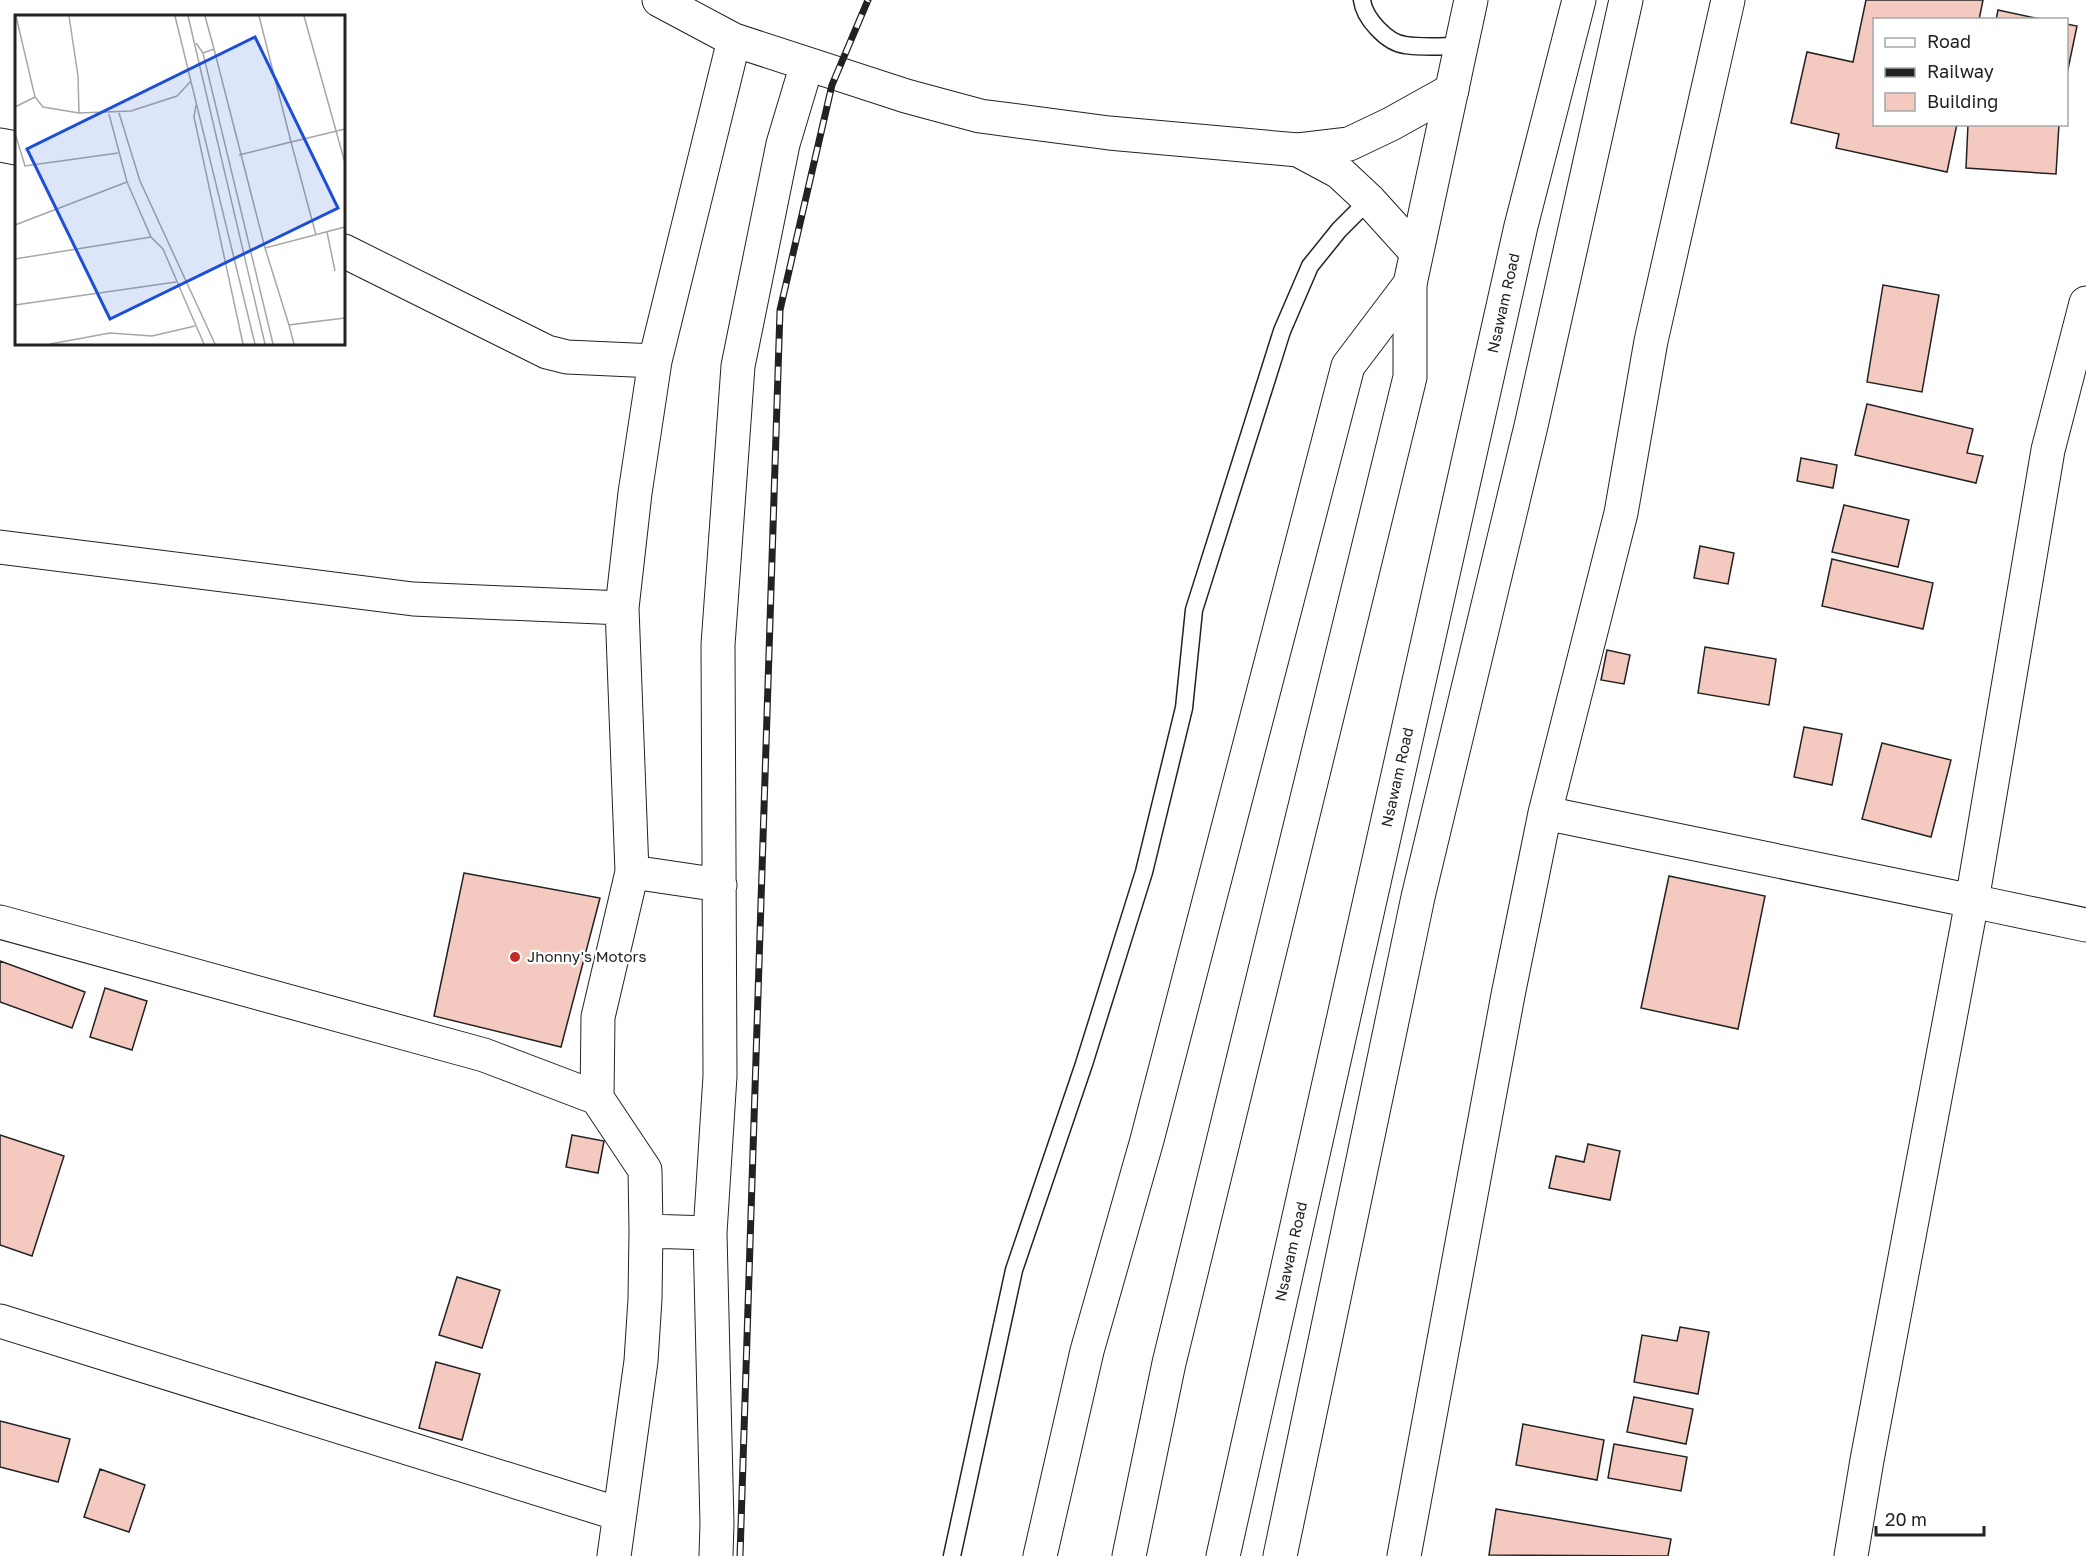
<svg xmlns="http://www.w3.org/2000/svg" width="2086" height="1556" font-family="'Golos Text',sans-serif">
	<rect width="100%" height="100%" fill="#fff"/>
	<path fill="#f3c9c0" stroke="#222" stroke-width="1.5" d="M1866 0H1983L1979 20H1874V124H1957L1947 172 1836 148 1839 134 1791 123 1807 52 1853 62Z
		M1998 10 2045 20H1996Z
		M2066 24 2077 26 2067 74H2066Z
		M1968 124H2059L2056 174 1966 168Z
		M1883 285 1939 295 1922 392 1867 382Z
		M1867 404 1973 429 1967 453 1983 456 1976 483 1855 455Z
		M1801 458 1837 465 1833 488 1797 481Z
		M1844 505 1909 520 1898 567 1832 552Z
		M1700 546 1734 553 1728 584 1694 578Z
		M1832 559 1933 583 1923 629 1822 606Z
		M1705 647 1776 659 1769 705 1698 693Z
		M1607 650 1630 655 1624 684 1601 680Z
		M1804 727 1842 734 1832 785 1794 777Z
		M1882 743 1951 760 1931 837 1862 819Z
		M464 873 600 898 561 1047 434 1016Z
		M1669 876 1765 896 1738 1029 1641 1008Z
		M0 961 85 992 72 1028 0 1002Z
		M105 988 147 1001 132 1050 90 1037Z
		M0 1135 64 1156 32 1256 0 1245Z
		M572 1135 604 1141 598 1173 566 1167Z
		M1588 1144 1620 1151 1610 1200 1549 1188 1556 1156 1584 1162Z
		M457 1277 500 1290 482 1348 439 1335Z
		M1680 1327 1709 1332 1698 1394 1634 1382 1642 1335 1677 1341Z
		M436 1362 480 1374 462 1440 419 1428Z
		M1634 1397 1693 1409 1686 1444 1627 1432Z
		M0 1421 70 1439 58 1482 0 1467Z
		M1523 1424 1604 1440 1597 1480 1516 1465Z
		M1614 1444 1687 1457 1681 1491 1608 1478Z
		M100 1469 145 1485 129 1532 84 1517Z
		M1496 1509 1671 1539 1668 1556 1489 1555Z"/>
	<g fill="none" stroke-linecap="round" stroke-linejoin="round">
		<defs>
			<path id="lane" d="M1362 0C1364 18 1387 43 1405 45 1423 48 1443 46 1462 46
				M952 1556 1014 1270 1084 1064 1144 872 1184 708 1194 610 1282 331 1310 266 1339 230 1369 200"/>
			<path id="street" d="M659 0 734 40 906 96 980 116 1109 133 1298 150 1349 144 1391 124 1452 90
				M0 145 16 148
				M1298 150 1339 172 1369 200 1416 252
				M344 251 547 352 567 357 655 361
				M2086 303 2048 450 1972 901 2086 925
				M0 547 413 599 622 608
				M1545 813 1972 901 1867 1460 1851 1556
				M632 872 720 885
				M0 922 484 1055 597 1098
				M646 1231 710 1233
				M0 1321 619 1514
				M614 1556 641 1361 645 1299 646 1231 645 1170 597 1098 598 1017 632 872 622 608 635 493 655 361 734 40
				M716 1556 717 1523 710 1233 720 1076 718 645 738 366 783 144 807 64
				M1404 1556 1508 995 1545 813 1621 513 1651 341 1728 0"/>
			<path id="secondary" d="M1040 1556 1087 1351 1147 1140 1348 366 1410 284
				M1280 1556 1418 897 1531 426 1626 0"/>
			<g id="highway">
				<path d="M1129 1556 1169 1363 1410 377V284L1471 0"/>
				<path id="s1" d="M1223 1556 1521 226 1579 0"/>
			</g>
		</defs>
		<use href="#lane" stroke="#222" stroke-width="19"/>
		<use href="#street" stroke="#222" stroke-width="35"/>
		<use href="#secondary" stroke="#222" stroke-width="35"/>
		<use href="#highway" stroke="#222" stroke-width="35"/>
		<use href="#lane" stroke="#fff" stroke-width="16"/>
		<use href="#street" stroke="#fff" stroke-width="33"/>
		<use href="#secondary" stroke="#fff" stroke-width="33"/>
		<use href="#highway" stroke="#fff" stroke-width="33"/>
		<defs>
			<path id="rail" d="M740 1556 780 310 832 85 868 0"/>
		</defs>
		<use href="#rail" stroke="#222" stroke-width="7"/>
		<use href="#rail" stroke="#fff" stroke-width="4.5" stroke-dasharray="14" stroke-linecap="butt"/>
	</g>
	<circle fill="#c62828" stroke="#fff" stroke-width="2" cx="515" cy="957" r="6"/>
	<g text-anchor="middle" stroke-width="4.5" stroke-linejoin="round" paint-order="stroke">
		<g font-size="15" fill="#222" stroke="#fff">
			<text dy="5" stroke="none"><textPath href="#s1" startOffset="1284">Nsawam Road</textPath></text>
			<text dy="5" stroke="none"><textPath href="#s1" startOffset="798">Nsawam Road</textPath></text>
			<text dy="5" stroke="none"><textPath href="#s1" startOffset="312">Nsawam Road</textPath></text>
		</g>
		<g font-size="15" fill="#222" stroke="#fff" text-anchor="start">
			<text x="527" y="962">Jhonny's Motors</text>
		</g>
	</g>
	<g transform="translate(15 15)">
		<rect width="330" height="330" fill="#fff"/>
		<path fill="none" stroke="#a7a7a7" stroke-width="1.5" d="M1 1 20 82 28 92 64 98 116 96 162 81 176 66M54 1 63 61 64 98M160 1 240 329M173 1 250 329M190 1 199 34M244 1 276 127 330 114M289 1 330 148M181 28 188 38 258 329M188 38 199 34 250 233M181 90 179 102 228 329M0 92 20 82M104 98 125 166 200 329M94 99 112 167 136 222 148 234 189 329M0 118 10 151 103 138M224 140 276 127 301 220M0 210 112 167M312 217 320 256M0 244 136 222M0 290 161 267M274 310 250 233 330 212M35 329 95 318 137 321 180 311M279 329 274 310 330 303"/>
		<path fill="#1d4ed8" fill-opacity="0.15" stroke="#1d4ed8" stroke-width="3" d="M240 22 323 193 95 304 12 134Z"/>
		<rect width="330" height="330" fill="none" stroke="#222" stroke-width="3"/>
	</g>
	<rect x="1873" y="18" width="195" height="108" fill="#ffffff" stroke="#a7a7a7" stroke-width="1.5"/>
	<rect x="1885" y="38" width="30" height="9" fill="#ffffff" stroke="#a7a7a7" stroke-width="1.5"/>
	<text x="1927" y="48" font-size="18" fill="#222222">Road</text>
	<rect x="1885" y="68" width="30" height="9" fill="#222222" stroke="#a7a7a7" stroke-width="1.5"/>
	<text x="1927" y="78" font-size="18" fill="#222222">Railway</text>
	<rect x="1885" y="93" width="30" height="18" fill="#f3c9c0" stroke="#a7a7a7" stroke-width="1.5"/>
	<text x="1927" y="108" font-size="18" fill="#222222">Building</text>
	<path d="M1876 1526v9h108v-9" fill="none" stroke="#222222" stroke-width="3"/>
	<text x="1885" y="1526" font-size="18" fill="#222222" stroke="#ffffff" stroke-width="4.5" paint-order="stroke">20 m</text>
</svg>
